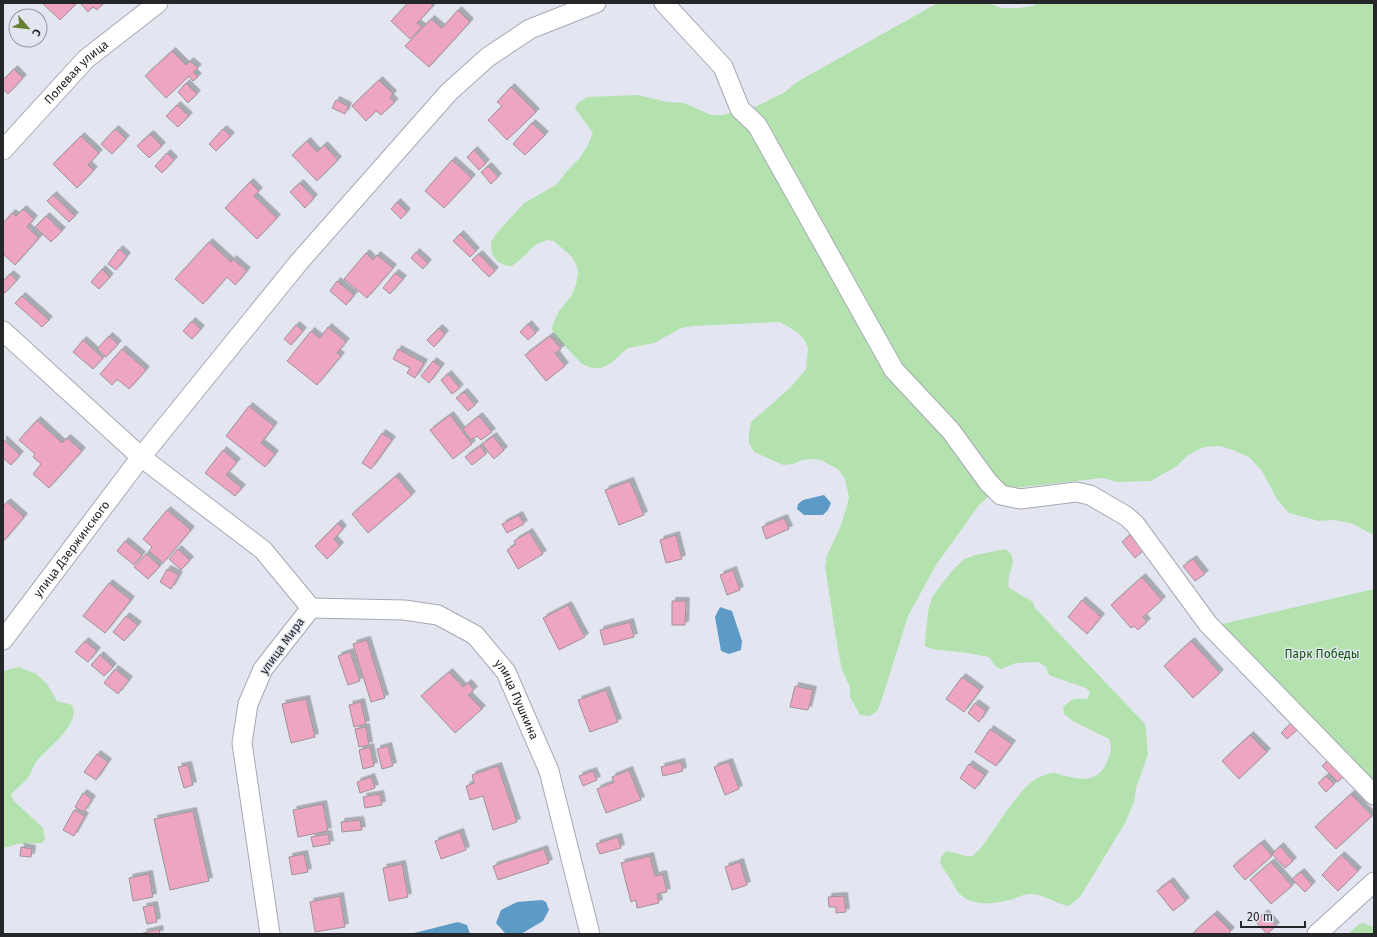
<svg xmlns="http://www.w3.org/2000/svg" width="1377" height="937" font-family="'Fira Sans',sans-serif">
	<defs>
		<filter id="shadow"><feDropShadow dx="3.5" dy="-3.5" stdDeviation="0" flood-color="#0004"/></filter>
	</defs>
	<rect width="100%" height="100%" fill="#e3e6f1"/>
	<path fill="#b3e2ae" d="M941 3H987L1001 8H1019L1033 6 1037 3H1374V535L1351 523 1333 520 1319 521 1289 513 1277 499 1262 471 1250 458 1236 451 1220 446 1204 447 1188 455 1177 466 1151 481 1117 482 1103 478 996 490 979 505 936 565 908 616 881 702 877 711 870 716 860 715 850 697V687L842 670 838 650 825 567 827 555 840 528 846 509 849 497 845 479 839 470 821 460 811 459 802 460 793 464 783 465 754 452 749 443V434L751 422 791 387 806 369 808 348 804 339 797 332 780 322 692 326 681 328 654 343 628 348 611 363 601 368H592L582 364 560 341 552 330 553 324 559 311 571 296 576 285 578 272 577 266 572 257 554 241 547 240 535 245 520 260 512 266H507L498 262 492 254 491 242 496 234 524 203 556 185 568 170 579 159 588 145 593 133 575 108 578 103 587 97 638 95 667 102 684 103 711 115H724L740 109 753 108 785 92 797 82 934 5Z
		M1005 549C1022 560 1005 572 1009 588L1033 602 1035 608 1145 724 1148 754 1136 788 1134 802 1125 823 1080 897 1069 906C1055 904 1044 894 1031 894 1024 894 1019 897 1013 899 995 904 972 908 958 892 953 885 950 877 945 871 938 863 939 857 947 851L966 856H973C996 833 1008 801 1034 780 1039 777 1048 773 1054 773 1058 773 1062 776 1066 776 1085 781 1101 781 1108 759 1111 752 1112 746 1109 739L1073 721 1064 714 1063 707C1067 704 1070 700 1075 699 1080 698 1081 700 1088 698L1090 692 1086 688 1051 676 1049 675 1046 667 1038 662 1016 663 1001 669 996 667 989 657 968 653 932 649 925 646V641L928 612 932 597 951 572 964 559 976 555Z
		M1374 589V781L1222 624Z
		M19 667 36 674 47 684 57 701 72 705C82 724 46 749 36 762 33 766 32 772 29 776 24 783 17 788 11 794L13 800 43 828 45 839 42 843 18 844 3 848V671Z
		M1364 923 1373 927 1374 934H1348L1359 924Z"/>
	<path fill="#5d9ac6" d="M824 495 831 503 828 510 823 515H804L797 509 798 504 803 500Z
		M720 607 732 611 742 641 741 650 729 654 721 651 715 617Z
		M542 900 546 902 549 910 543 921 521 934 505 933 496 923 501 910 517 902Z
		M458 922 467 925 470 934H410Z"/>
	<path fill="#eda5c1" stroke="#9f9397" filter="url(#shadow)" d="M42 3H73L75 5 60 20Z
		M80 3H104L97 10 93 7 88 12Z
		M408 3H429L433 6 417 23 422 27 410 39 391 21Z
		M458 10 470 22 429 67 405 46 431 19 442 28Z
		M172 51 186 65 190 61 198 68 193 72 198 77 193 81 189 76 166 98 145 76Z
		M14 69 23 78 8 94 3 89V80Z
		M379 80 393 94 390 98 395 102 381 115 376 111 366 121 352 106Z
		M186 83 197 94 188 103 178 92Z
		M511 87 536 112 507 140 488 120 502 106 497 102Z
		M336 100 348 106 345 114 332 108Z
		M177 105 189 116 178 127 166 116Z
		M532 123 545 135 525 155 513 144Z
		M115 129 126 139 112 154 101 144Z
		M223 129 231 136 216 151 209 144Z
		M150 134 162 146 149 158 137 146Z
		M81 136 99 153 88 165 94 170 77 188 53 164Z
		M307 141 317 152 324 145 338 160 317 181 292 155Z
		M474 150 486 163 479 170 467 157Z
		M167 153 174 160 162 173 155 166Z
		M452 160 472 178 444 208 425 191Z
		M488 166 498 177 491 184 481 172Z
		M250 182 259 191 254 196 277 218 257 239 225 208Z
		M300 183 314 198 305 208 290 192Z
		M53 195 75 216 69 222 47 201Z
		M397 202 407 212 401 219 391 209Z
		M23 209 34 219 27 227 39 238 15 265 3 254V223L12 213 16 216Z
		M46 216 62 231 51 242 35 227Z
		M460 234 476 251 470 257 453 241Z
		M209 242 231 262 233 259 247 271 235 285 227 277 203 304 175 279Z
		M119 249 127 256 116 270 108 264Z
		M416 252 428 263 423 269 411 258Z
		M366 253 373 260 377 255 393 268 367 298 344 279Z
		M479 254 495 271 489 277 472 260Z
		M102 269 110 277 99 289 91 282Z
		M395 273 403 279 390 294 383 288Z
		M10 274 17 280 5 293 3 291V281Z
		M337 281 354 295 346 305 330 291Z
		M22 296 49 320 42 327 15 303Z
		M192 321 201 329 192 339 183 331Z
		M528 324 536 333 528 340 520 332Z
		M296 325 303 331 291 345 284 339Z
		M328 327 346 342 337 353 341 356 317 385 287 361 311 331 320 338Z
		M439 328 445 334 434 347 427 340Z
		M109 336 118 344 106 357 97 349Z
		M550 336 561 349 555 353 565 366 546 381 525 355Z
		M83 340 103 358 93 369 73 352Z
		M122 349 146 370 129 389 117 379 112 385 100 374Z
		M398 349 424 363 415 378 407 373 410 368 393 359Z
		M433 361 441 367 429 383 421 376Z
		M448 374 460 388 452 394 441 380Z
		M464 392 475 405 468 411 456 398Z
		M249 406 274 426 261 443 275 454 265 467 226 436Z
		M450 415 472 444 453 459 430 430Z
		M479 416 492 432 481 440 477 436 471 440 463 429Z
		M37 420 62 443 67 438 82 451 49 488 33 474 41 464 33 457 35 454 19 440Z
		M382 433 392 440 371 469 362 463Z
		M493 436 504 450 494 459 482 444Z
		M3 439 20 455 11 465 3 458Z
		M480 446 486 454 472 465 465 457Z
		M223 450 237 462 226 475 242 488 235 496 205 473Z
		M396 476 412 495 368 533 352 514Z
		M630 481 644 515 619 525 605 490Z
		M7 502 24 517 3 542V506Z
		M167 510 191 530 163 563 149 551 152 547 143 539Z
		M519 515 524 524 507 533 502 524Z
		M784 518 789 529 766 539 762 527Z
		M338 523 343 529 334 539 340 546 327 559 315 546Z
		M529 532 543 554 518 569 507 550 516 544 514 541Z
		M676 535 682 559 666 563 660 540Z
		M1130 535 1144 550 1135 558 1122 542Z
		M125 541 142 555 134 565 117 551Z
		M178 549 190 560 181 570 169 559Z
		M146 554 160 566 148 579 134 567Z
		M1193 559 1205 574 1195 581 1183 566Z
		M167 569 179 575 171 589 160 582Z
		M733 570 740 590 727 595 720 575Z
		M1142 577 1162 600 1143 617 1147 622 1138 630 1134 626 1131 628 1111 605Z
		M109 583 131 600 105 633 83 616Z
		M1082 600 1101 617 1087 634 1068 617Z
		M672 601H686L685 625H672Z
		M568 605 585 637 559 650 543 618Z
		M126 616 138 625 124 641 113 632Z
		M630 622 634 637 604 645 600 630Z
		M367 640 385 698 371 702 353 644Z
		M85 641 97 651 88 662 75 652Z
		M1191 641 1220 673 1193 698 1164 666Z
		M350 652 360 681 348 685 338 656Z
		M100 655 113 667 104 676 91 665Z
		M115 669 129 680 118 694 104 683Z
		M449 672 463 687 468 683 474 690 468 695 482 709 455 733 421 696Z
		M962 677 980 690 964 712 946 699Z
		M795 686 813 690 808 710 790 707Z
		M606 690 618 722 590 732 578 700Z
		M306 699 315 737 291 743 282 704Z
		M361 702 366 724 354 727 349 705Z
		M975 703 986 711 979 722 968 713Z
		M1292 722 1298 729 1287 739 1281 733Z
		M366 727 369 745 359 747 355 729Z
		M990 729 1012 744 996 766 975 752Z
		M1250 735 1267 752 1239 779 1222 761Z
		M388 746 393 766 382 769 377 749Z
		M370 747 374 766 363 769 359 750Z
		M97 754 108 762 96 780 84 772Z
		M1329 759 1344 776 1338 782 1322 766Z
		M681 762 683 771 663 776 661 767Z
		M729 762 739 789 725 795 714 767Z
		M969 764 985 775 975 789 960 778Z
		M188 765 193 785 184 788 178 767Z
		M498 766 517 822 493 830 483 796 470 800 466 786 474 783 472 775Z
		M629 770 641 800 606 813 597 789 614 782 612 777Z
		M593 771 597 780 583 786 579 776Z
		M1326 776 1334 784 1326 792 1318 783Z
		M371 777 375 788 360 793 357 782Z
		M83 793 92 799 84 812 75 807Z
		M380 794 382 805 365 808 363 797Z
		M1351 794 1372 816 1336 849 1315 827Z
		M323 804 328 831 298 837 293 810Z
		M74 810 85 816 74 836 63 830Z
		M193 811 209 881 170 890 154 819Z
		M360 820 362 830 342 832 341 822Z
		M460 832 466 850 441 859 435 841Z
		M328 834 330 844 313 847 311 837Z
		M618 837 621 848 600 854 596 844Z
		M1261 843 1272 856 1245 880 1233 866Z
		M1280 846 1293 861 1285 868 1272 854Z
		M21 847 32 849 31 857 20 856Z
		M544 849 549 863 498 880 493 866Z
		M304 854 308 872 292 875 289 857Z
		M1341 855 1358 871 1338 891 1322 875Z
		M650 856 655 876 663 874 667 892 657 894 659 903 637 908 636 900 631 902 621 863Z
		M740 862 747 885 732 890 725 867Z
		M1271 862 1292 886 1271 904 1250 880Z
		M402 864 408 897 389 901 383 868Z
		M1301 872 1312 885 1305 892 1292 879Z
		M149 874 153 897 133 901 129 878Z
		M1170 881 1186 901 1173 911 1157 891Z
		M340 896 345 927 315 932 310 902Z
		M844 896 846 912 836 913V907H829L828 897Z
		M154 905 157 922 147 924 143 907Z
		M1265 913 1276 926 1267 934 1255 921Z
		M1214 914 1231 931 1228 934H1192Z
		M159 929 160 934H143V933Z"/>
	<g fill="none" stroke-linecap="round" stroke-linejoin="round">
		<defs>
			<g id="street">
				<path d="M664 3 723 67 740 109 757 125 894 370 951 431 988 482 1001 495 1020 499 1076 492 1090 495 1126 516 1135 524 1208 624 1374 795"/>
				<path id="s1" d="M3 150 86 59 158 3"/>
				<path d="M3 331 141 457 263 550 311 608 263 669 248 704 242 743 270 934"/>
				<path id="s2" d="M311 608 404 610 438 615 475 635 506 672 549 771 590 934"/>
				<path id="s3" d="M3 640 141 457 299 262 449 92 488 57 530 29 596 3"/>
				<path d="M1317 934 1374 882"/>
			</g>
		</defs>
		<use href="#street" stroke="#a6a9b3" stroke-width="21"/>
		<use href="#street" stroke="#fff" stroke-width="19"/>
	</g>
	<g text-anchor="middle" stroke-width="3" stroke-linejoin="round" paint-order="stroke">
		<g font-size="12" fill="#25262a" stroke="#e3e6f1">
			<text dy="4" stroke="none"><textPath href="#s1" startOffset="107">Полевая улица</textPath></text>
			<text dy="4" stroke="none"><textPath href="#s3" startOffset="114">улица Дзержинского</textPath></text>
			<text transform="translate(282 646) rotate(-54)" y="4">улица Мира</text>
			<text dy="4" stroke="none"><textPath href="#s2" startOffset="247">улица Пушкина</textPath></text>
		</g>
		<g font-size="12" fill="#135710" stroke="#e3e6f1">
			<text x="1322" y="658">Парк Победы</text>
		</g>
	</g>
	<rect width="1377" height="937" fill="none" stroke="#25262a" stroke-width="8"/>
	<g transform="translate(28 28) rotate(118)"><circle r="19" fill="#e3e6f1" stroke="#9799a1"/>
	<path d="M0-3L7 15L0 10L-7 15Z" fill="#657f33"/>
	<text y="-6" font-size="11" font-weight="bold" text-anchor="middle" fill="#25262a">С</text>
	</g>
	<path d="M1241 921v6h64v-6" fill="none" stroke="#25262a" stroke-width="2"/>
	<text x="1247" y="921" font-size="12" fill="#25262a" stroke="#e3e6f1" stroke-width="3" paint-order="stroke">20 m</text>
</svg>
